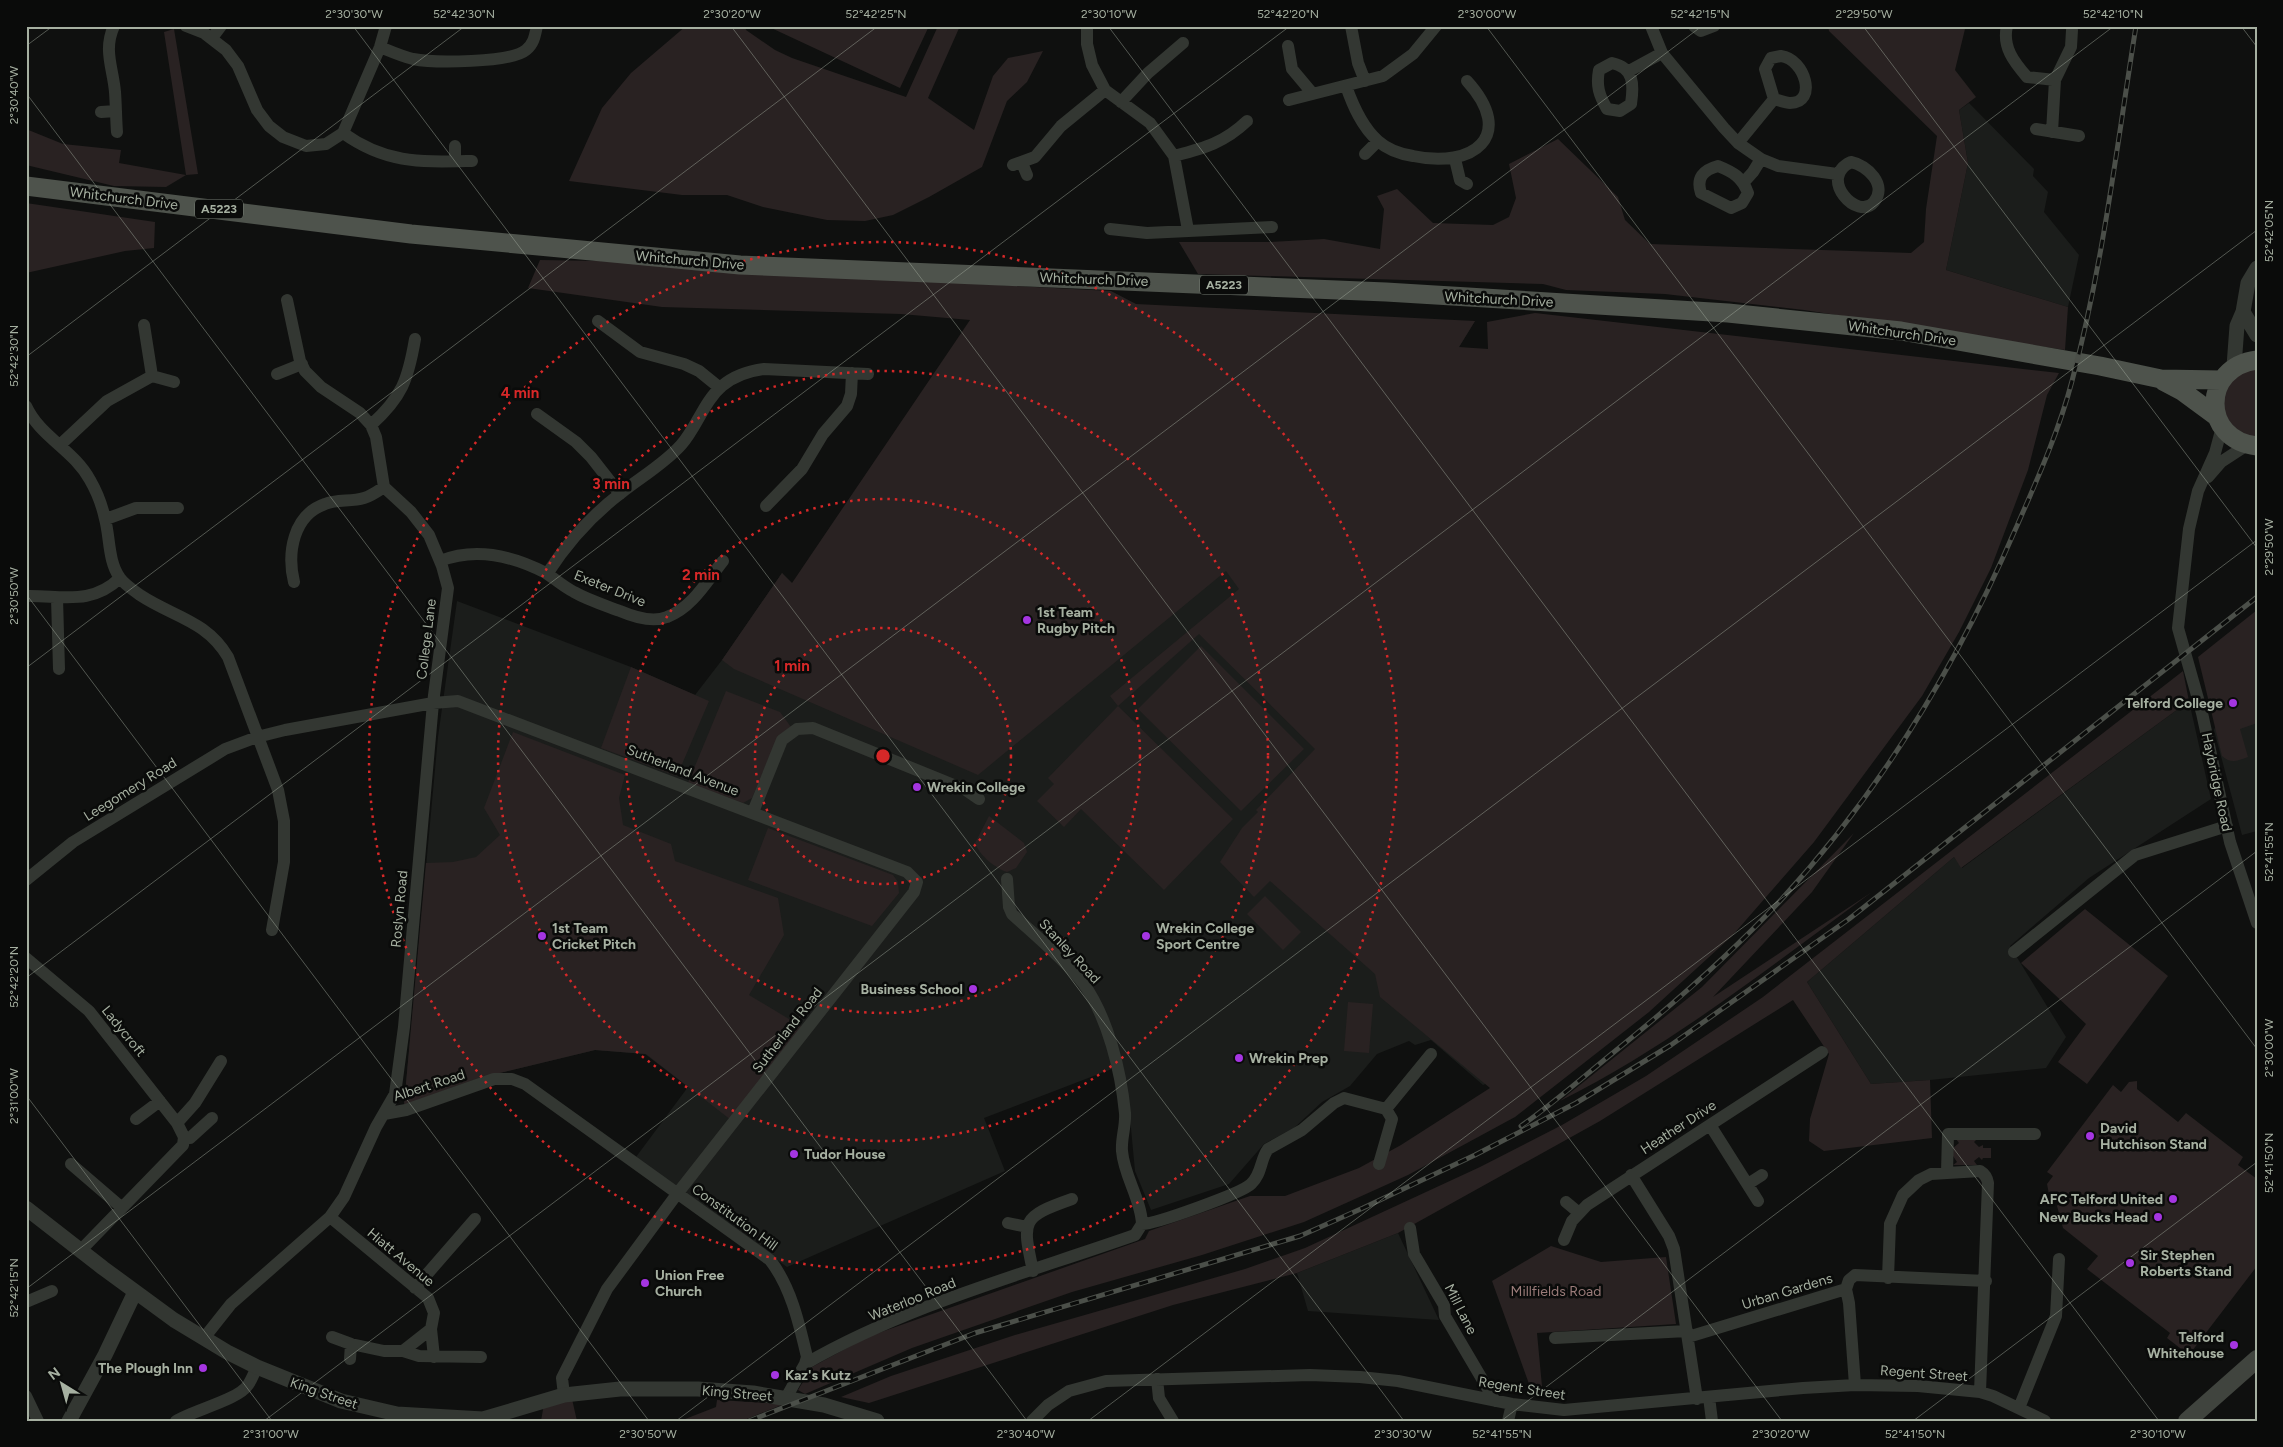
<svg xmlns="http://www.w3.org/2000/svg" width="2283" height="1447" font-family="Figtree,sans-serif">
	<rect width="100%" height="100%" fill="#0f100f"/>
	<path fill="#1b1d1b" d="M1969 103 2034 169 2033 176 2048 192 2044 212 2079 255 2068 307 1946 270 1968 163 1959 110Z
		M1475 321 1459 347 1461 862 1499 1078 1483 1085 1431 1040 1415 1045 1409 1041 1377 1054 1350 1086 1322 1102 1294 1128 1264 1144 1229 1184 1151 1210 1135 1171 1130 1118 1117 1067 984 1118 1005 1171 787 1267 636 1157 688 1087 645 1054 595 1050 479 1078 404 1105 438 737 457 601 631 667 695 695 722 660 782 573 792 583Z
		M2257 624V831L2242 835 2214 730Z
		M2189 701 2211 799 2089 878 2010 946 2066 1037 2046 1068 1930 1080 1871 1084 1807 982 1954 857 1962 868Z
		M1398 1233 1439 1320 1308 1311 1297 1273Z"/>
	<path fill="#292222" d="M686 26H745L746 30 775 50 792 58 906 97 938 26H960L928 98 974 130 993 76 1008 58 1043 51 1027 82 1007 101 982 167 929 197 893 215 865 221 827 220 763 207 727 195H682L569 181 602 108 631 73Z
		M767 26H929L900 88Z
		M1828 26H1964L1965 29 1955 70 1976 97 1959 110 1968 163 1946 270 2068 307 2065 350 1804 310 1665 294 1566 290 1543 284 1198 274 1179 242H1269L1324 239 1380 249 1384 209 1377 196 1397 189 1433 223 1493 225 1509 217 1516 198 1509 164 1558 139 1618 197 1625 220 1650 244 1911 253 1924 242 1926 209 1937 136 1829 31Z
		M174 29 198 174 186 175 166 187 114 186 26 165V129L63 144 121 150 119 163 186 175 164 32Z
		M26 203 155 222 154 248 125 251 26 273Z
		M540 260 601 261 844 277 1111 291 1136 304 1475 321 1459 347 1488 349 1487 322 1535 313 2059 373 2047 395 2028 470 1991 568 1959 632 1922 696 1814 842 1732 936 1649 1012 1515 1117 1408 1175 1304 1222 1202 1255 1072 1292 912 1348 805 1394 798 1390 812 1367 867 1337 1145 1239 1149 1231 1250 1196H1285L1359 1168 1401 1145 1490 1088 1380 997 1375 974 1270 881 1254 897 1220 862 1242 828 1258 812 1256 810 1315 749 1199 634 1118 706 1233 819 1164 890 1081 809 1064 827 1037 801 1054 784 1048 778 1118 706 1110 696 1239 589 1226 571 978 775 734 669 722 660 782 573 792 583 970 320 901 314 662 307 528 288Z
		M2257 366V438C2227 432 2211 403 2232 377 2237 372 2250 369 2257 366Z
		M2257 610V723L2240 729 2248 757C2237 761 2231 764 2222 756L2198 657Z
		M1201 646 1304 749 1241 811 1138 709Z
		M631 667 709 701 677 776 601 748Z
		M2183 671 2189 701 1961 868 1954 857 1807 982 1871 1084 1930 1080 1932 1138 1824 1151 1809 1141 1810 1119 1829 1054 1793 1000 1600 1121 1398 1233 1297 1273 1173 1305 869 1403 841 1397 891 1376 1015 1335 1245 1269 1305 1248 1480 1167 1562 1125 1646 1076 1763 997Z
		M726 691 780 712 791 727 778 736 752 798 743 803 688 783Z
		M513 732 625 775 619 798 623 825 671 844 675 861 778 898 784 935 749 995 804 1028 731 1120 646 1054 595 1050 479 1078 404 1105 426 863 453 862 476 857 500 835 484 808Z
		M989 816 1024 843 1027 852 1016 868 1007 872C995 868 980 856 975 843Z
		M768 828 893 875 898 882 899 893 872 926 748 880Z
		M1854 833 1812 892 1713 997 1872 892C1771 966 1672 1045 1560 1101L1702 987Z
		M1265 896 1301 932 1283 950 1247 914Z
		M2085 909 2168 976 2087 1084 2058 1062 2086 1024 2021 963Z
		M1348 1002 1373 1004 1369 1053 1344 1051Z
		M2137 1081V1089L2178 1122 2186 1113 2243 1157 2238 1165 2257 1179V1266L2189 1355 2167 1338 2170 1333 2087 1269 2098 1256 2063 1228 2057 1206 2060 1202 2049 1194 2047 1184 2053 1176 2047 1172 2113 1085 2121 1092 2129 1082Z
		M1956 1139H1977L1974 1142 1979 1147 1983 1145V1148H1991V1158H1983L1982 1160 1979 1157 1974 1161 1977 1165H1953L1957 1162 1953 1156V1148L1959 1143Z
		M1551 1246 1601 1262 1666 1257 1676 1324 1537 1333 1543 1397 1533 1395 1492 1281Z
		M572 1399 577 1421H541L544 1404Z
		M717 1400 784 1404 742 1421H680L716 1407Z"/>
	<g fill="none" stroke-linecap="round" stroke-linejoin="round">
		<path stroke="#333732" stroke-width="12" d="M114 26C103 50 113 68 115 92 116 105 116 119 117 132
			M186 26 204 33 226 50 238 66 257 110 269 126 283 137 306 146 326 144 343 133 380 47 386 26
			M1087 26V44L1092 65 1105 90 1150 123 1174 156 1188 230
			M1351 26 1358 63 1365 81
			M1651 26 1662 53 1724 128 1738 143 1761 159 1778 166 1837 174
			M1694 26 1701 31 1714 26
			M2007 26C2002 47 2014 62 2027 77L2055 80
			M212 38 221 26
			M1288 46 1292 69 1313 94
			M380 47C390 51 401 56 413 59 433 63 511 63 526 50 534 44 535 35 537 26
			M1781 56C1805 59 1818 103 1790 103 1785 103 1778 100 1774 99L1765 69 1771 58Z
			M1612 63C1634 68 1634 84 1631 104L1620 111 1607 109C1599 95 1596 86 1599 70Z
			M1629 71 1662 53
			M1346 86C1353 106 1362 127 1378 141 1388 150 1400 154 1413 156 1473 169 1517 136 1467 81
			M1289 100 1383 76 1413 54 1436 26
			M1121 102 1148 73 1183 43
			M101 112 116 111
			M2036 129 2079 136
			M2052 132 2055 80 2071 47 2072 30
			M343 133C386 164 421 162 472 161
			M1738 143 1774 99
			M455 146V161
			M1365 154 1378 141
			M1174 156C1204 148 1224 143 1247 121
			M1455 159 1460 180 1467 184
			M1851 162C1867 165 1888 185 1874 202 1858 222 1817 178 1851 162Z
			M1022 163 1027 175
			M1013 165 1035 157 1061 126 1105 90
			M1718 166C1733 172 1742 177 1748 193L1742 203 1731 208 1701 193C1696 178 1703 170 1718 166Z
			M1744 182 1753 172 1761 159
			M1110 229 1147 233 1272 227
			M598 321 640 352 684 364 699 371 720 388
			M144 325 152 376 174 382
			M277 374 302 364
			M26 406C40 437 74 450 90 480 97 492 102 505 105 519 110 537 108 562 120 578 124 584 133 590 140 595 173 617 206 620 228 657L278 790 284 821V862L272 930
			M537 414 576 442 591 457 620 494
			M371 425C402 397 408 380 415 339
			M2222 427 2215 453 2198 491 2189 529 2178 628 2202 713 2230 842 2257 923
			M60 445 107 401 152 376
			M2208 477 2221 462 2247 445
			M766 506 802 469 823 434 847 406 851 394 852 373
			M106 519 136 508H178
			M440 561C475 547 513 556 546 573 555 579 564 587 574 592 588 600 604 605 620 611 634 617 652 623 667 617 692 608 707 581 723 561
			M547 574C567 543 592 515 621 493 641 477 664 464 681 445 697 427 704 401 722 386 735 375 748 371 764 369L868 374
			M294 582C287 553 293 515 325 504 337 499 351 502 364 498 371 496 378 491 384 487
			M26 596C61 595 91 606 120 578
			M57 598 59 669
			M753 812 782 740 797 729 813 728 966 790 979 799
			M26 880 73 842 225 749 257 737 285 730 433 703 458 701 907 872 917 882 914 892 677 1194 607 1289 562 1378 564 1395
			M2014 952 2135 855 2227 826
			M26 958 89 1011 177 1123 184 1137 183 1145 81 1250
			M1386 1109 1431 1054
			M384 1114 406 1110 494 1079H512L525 1084 770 1260C791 1287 799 1323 807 1357L805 1364 786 1398
			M136 1119 160 1101
			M177 1123 195 1103 221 1061
			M1710 1125 1758 1201
			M184 1137 190 1138 212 1118
			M71 1164 121 1207
			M1947 1172 1948 1134H2035
			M1631 1175 1669 1236 1674 1249 1697 1399
			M1748 1184 1762 1175
			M1566 1202 1578 1212
			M330 1217 428 1298 434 1313 431 1329 434 1357
			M1008 1223 1027 1227
			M1142 1224C1156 1224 1242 1193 1251 1184 1262 1174 1260 1160 1268 1149L1302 1130 1334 1103 1344 1098 1386 1109 1392 1119 1379 1164
			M1410 1228 1414 1254 1444 1305 1445 1316 1495 1401
			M1564 1240 1572 1221 1587 1205 1822 1052
			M1033 1271C1022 1220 1021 1217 1072 1199
			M1888 1278 1890 1224 1903 1195 1919 1180 1931 1174 1980 1171C1985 1174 1987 1177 1988 1183L1980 1392
			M415 1288 475 1219
			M1846 1289 1849 1303 1855 1385
			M26 1302 52 1291
			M332 1337 351 1344 384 1351H403L419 1356 481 1357
			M1688 1337 1846 1289 1849 1280 1855 1275 1986 1281
			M204 1338 231 1304 330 1217 344 1197 376 1127 395 1094 404 1027 433 703 448 588 442 566 429 535 411 512 384 487 376 437 371 425 360 413 321 387 305 371 300 361 287 300
			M1555 1338 1687 1331
			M403 1351 431 1329
			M350 1359 351 1344
			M805 1364C907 1305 1024 1274 1135 1235L1142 1224C1141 1199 1124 1176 1122 1151 1121 1138 1126 1126 1125 1113 1121 1072 1108 1017 1083 983 1064 959 1035 935 1012 914L1009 907 1007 879
			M1157 1379 1159 1398 1173 1421
			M26 1396 38 1421
			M1709 1397 1712 1421
			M2019 1408 2056 1316 2059 1259
			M176 1421C194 1410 238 1400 248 1385 252 1379 254 1373 257 1367
			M1032 1421 1048 1405 1069 1391 1106 1381 1310 1375 1360 1377 1398 1381 1512 1404 1564 1410 1803 1388 1855 1385 1918 1386 1980 1392 1993 1396 2045 1421
			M1508 1421 1512 1404"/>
		<path stroke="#333732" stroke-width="15" d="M2243 312 2257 335
			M2234 366 2237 326 2243 312 2248 283 2257 268
			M26 1208 103 1268 174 1320 227 1352 257 1367 341 1401 397 1414 483 1419 564 1395 620 1389H698L753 1393 824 1405 877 1421
			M69 1421 105 1355 135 1292"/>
		<path stroke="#40443e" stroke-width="18" d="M2187 1421 2257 1359"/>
		<path stroke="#4e534c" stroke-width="19" d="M26 186 411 234 740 265 1386 292 1728 313 1901 331 2100 366 2161 379 2221 380
			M2257 360C2201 367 2201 440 2257 446
			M2163 381 2182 391 2216 416"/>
		<defs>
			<path id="rail" d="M1521 1126C1554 1103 1583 1077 1614 1052 1671 1006 1728 957 1779 902 1880 793 1957 665 2016 528 2037 480 2059 431 2072 381 2103 265 2117 145 2136 26
				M749 1421 975 1333 1300 1236 1363 1208 1475 1155 1576 1103 1671 1045 1849 919 2257 597"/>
		</defs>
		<use href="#rail" stroke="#4b4f49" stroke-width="5"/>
		<use href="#rail" stroke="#0a0b0a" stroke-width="3" stroke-dasharray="9" stroke-linecap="butt"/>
	</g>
	<path fill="none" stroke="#a6b0a1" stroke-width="1" stroke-opacity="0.45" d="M353 26 1404 1421M731 26 1782 1421M1108 26 2159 1421M1486 26 2257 1049M1863 26 2257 548M2241 26 2257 47M26 46 53 26M26 93 1027 1421M26 357 465 26M26 594 649 1421M26 668 878 26M26 978 1290 26M26 1095 272 1421M26 1289 1702 26M264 1421 2114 26M676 1421 2257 230M1088 1421 2257 540M1501 1421 2257 851M1913 1421 2257 1162"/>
	<g fill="none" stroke="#d62828" stroke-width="2.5" stroke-dasharray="2.5 5">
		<circle cx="883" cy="756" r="128"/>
		<circle cx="883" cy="756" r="257"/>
		<circle cx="883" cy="756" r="385"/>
		<circle cx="883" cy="756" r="514"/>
	</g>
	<g fill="#a535e1" stroke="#0a0b0a" stroke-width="2">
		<circle cx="1027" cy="620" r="5"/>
		<circle cx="2233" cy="703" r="5"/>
		<circle cx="917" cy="787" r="5"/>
		<circle cx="542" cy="936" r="5"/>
		<circle cx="1146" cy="936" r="5"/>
		<circle cx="973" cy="989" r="5"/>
		<circle cx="1239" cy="1058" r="5"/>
		<circle cx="2090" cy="1136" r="5"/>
		<circle cx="794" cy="1154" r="5"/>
		<circle cx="2173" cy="1199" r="5"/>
		<circle cx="2158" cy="1217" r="5"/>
		<circle cx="2130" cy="1263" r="5"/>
		<circle cx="645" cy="1283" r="5"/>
		<circle cx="2234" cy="1345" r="5"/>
		<circle cx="203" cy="1368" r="5"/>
		<circle cx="775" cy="1375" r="5"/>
	</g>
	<g text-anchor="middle" stroke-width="5" stroke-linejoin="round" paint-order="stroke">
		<g fill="#0a0b0a" stroke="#777e74" stroke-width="1">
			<rect x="195" y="199.5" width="48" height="19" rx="4"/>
			<rect x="1200" y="275.5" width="48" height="19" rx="4"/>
		</g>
		<g font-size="12" font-weight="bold" fill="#a6b0a1">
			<text x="219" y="213">A5223</text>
			<text x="1224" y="289">A5223</text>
		</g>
		<g font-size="14" fill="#a6b0a1" stroke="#0a0b0a">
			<text transform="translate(124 198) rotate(7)" y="5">Whitchurch Drive</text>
			<text transform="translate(690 260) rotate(5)" y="5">Whitchurch Drive</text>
			<text transform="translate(1094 279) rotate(2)" y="5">Whitchurch Drive</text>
			<text transform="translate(1499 299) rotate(3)" y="5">Whitchurch Drive</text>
			<text transform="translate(1902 333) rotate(8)" y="5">Whitchurch Drive</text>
			<text transform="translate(610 588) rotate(22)" y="5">Exeter Drive</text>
			<text transform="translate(426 639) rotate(-83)" y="5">College Lane</text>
			<text transform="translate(683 770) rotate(21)" y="5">Sutherland Avenue</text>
			<text transform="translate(2217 782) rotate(78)" y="5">Haybridge Road</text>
			<text transform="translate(130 789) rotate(-32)" y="5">Leegomery Road</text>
			<text transform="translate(399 909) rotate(-85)" y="5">Roslyn Road</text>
			<text transform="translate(1070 951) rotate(47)" y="5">Stanley Road</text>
			<text transform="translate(787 1030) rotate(-52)" y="5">Sutherland Road</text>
			<text transform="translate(124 1031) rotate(51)" y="5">Ladycroft</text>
			<text transform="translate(429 1085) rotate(-18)" y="5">Albert Road</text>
			<text transform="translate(1678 1127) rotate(-33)" y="5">Heather Drive</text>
			<text transform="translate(735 1217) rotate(36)" y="5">Constitution Hill</text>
			<text transform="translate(401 1257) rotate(40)" y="5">Hiatt Avenue</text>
			<text transform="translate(1787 1291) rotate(-17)" y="5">Urban Gardens</text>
			<text transform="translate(912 1299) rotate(-22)" y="5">Waterloo Road</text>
			<text transform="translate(1461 1309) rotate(63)" y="5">Mill Lane</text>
			<text transform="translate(1924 1373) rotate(4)" y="5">Regent Street</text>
			<text transform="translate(1522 1388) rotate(9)" y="5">Regent Street</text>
			<text transform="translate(324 1393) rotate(19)" y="5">King Street</text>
			<text transform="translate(737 1393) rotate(5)" y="5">King Street</text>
		</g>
		<g font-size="14" font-weight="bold" fill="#a6b0a1" stroke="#0a0b0a" text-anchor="start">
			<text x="1037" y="617">1st Team<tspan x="1037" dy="16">Rugby Pitch</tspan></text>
			<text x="2223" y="708" text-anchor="end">Telford College</text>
			<text x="927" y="792">Wrekin College</text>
			<text x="552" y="933">1st Team<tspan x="552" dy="16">Cricket Pitch</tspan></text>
			<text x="1156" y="933">Wrekin College<tspan x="1156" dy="16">Sport Centre</tspan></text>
			<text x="963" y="994" text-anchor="end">Business School</text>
			<text x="1249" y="1063">Wrekin Prep</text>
			<text x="2100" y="1133">David<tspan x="2100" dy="16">Hutchison Stand</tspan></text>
			<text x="804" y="1159">Tudor House</text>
			<text x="2163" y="1204" text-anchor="end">AFC Telford United</text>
			<text x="2148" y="1222" text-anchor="end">New Bucks Head</text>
			<text x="2140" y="1260">Sir Stephen<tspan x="2140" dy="16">Roberts Stand</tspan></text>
			<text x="655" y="1280">Union Free<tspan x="655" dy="16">Church</tspan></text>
			<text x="2224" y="1342" text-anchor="end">Telford<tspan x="2224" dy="16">Whitehouse</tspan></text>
			<text x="193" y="1373" text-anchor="end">The Plough Inn</text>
			<text x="785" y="1380">Kaz's Kutz</text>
		</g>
		<g font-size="14" fill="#9a7b79" stroke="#0a0b0a">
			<text x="1556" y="1296">Millfields Road</text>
		</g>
	</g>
	<circle cx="883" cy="756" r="8" fill="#d62828" stroke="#0a0b0a" stroke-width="2.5"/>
	<g font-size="15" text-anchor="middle" font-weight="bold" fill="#d62828" stroke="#0a0b0a" stroke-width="5" stroke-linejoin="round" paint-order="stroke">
		<text x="520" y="398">4 min</text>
		<text x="611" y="489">3 min</text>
		<text x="701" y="580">2 min</text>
		<text x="792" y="671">1 min</text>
	</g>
	<rect width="2283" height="1447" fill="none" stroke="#0a0b0a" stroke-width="55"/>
	<g transform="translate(62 1384) rotate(323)" stroke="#0a0b0a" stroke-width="4" paint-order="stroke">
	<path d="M0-4L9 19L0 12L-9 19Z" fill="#a6b0a1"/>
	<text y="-8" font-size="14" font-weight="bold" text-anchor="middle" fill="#a6b0a1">N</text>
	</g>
	<rect x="28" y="28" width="2228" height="1392" fill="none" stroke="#a6b0a1" stroke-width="2"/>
	<g font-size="12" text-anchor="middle" fill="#a6b0a1">
		<text x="354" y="18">2°30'30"W</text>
		<text x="464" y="18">52°42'30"N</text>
		<text x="732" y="18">2°30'20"W</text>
		<text x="876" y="18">52°42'25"N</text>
		<text x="1109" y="18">2°30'10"W</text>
		<text x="1288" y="18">52°42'20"N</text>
		<text x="1487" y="18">2°30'00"W</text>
		<text x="1700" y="18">52°42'15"N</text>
		<text x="1864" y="18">2°29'50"W</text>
		<text x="2113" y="18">52°42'10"N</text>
		<text transform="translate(14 95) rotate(-90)" y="4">2°30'40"W</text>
		<text transform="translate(2269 231) rotate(-90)" y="4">52°42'05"N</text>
		<text transform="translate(14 356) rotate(-90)" y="4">52°42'30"N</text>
		<text transform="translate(2269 547) rotate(-90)" y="4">2°29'50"W</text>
		<text transform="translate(14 596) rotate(-90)" y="4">2°30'50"W</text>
		<text transform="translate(2269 852) rotate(-90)" y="4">52°41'55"N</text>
		<text transform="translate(14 977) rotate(-90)" y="4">52°42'20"N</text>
		<text transform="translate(2269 1048) rotate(-90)" y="4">2°30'00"W</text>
		<text transform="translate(14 1096) rotate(-90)" y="4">2°31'00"W</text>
		<text transform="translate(2269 1163) rotate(-90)" y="4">52°41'50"N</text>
		<text transform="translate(14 1288) rotate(-90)" y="4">52°42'15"N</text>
		<text x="271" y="1438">2°31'00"W</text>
		<text x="648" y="1438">2°30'50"W</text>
		<text x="1026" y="1438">2°30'40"W</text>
		<text x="1403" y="1438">2°30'30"W</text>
		<text x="1502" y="1438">52°41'55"N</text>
		<text x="1781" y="1438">2°30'20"W</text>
		<text x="1915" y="1438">52°41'50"N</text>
		<text x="2158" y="1438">2°30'10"W</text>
	</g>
</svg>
